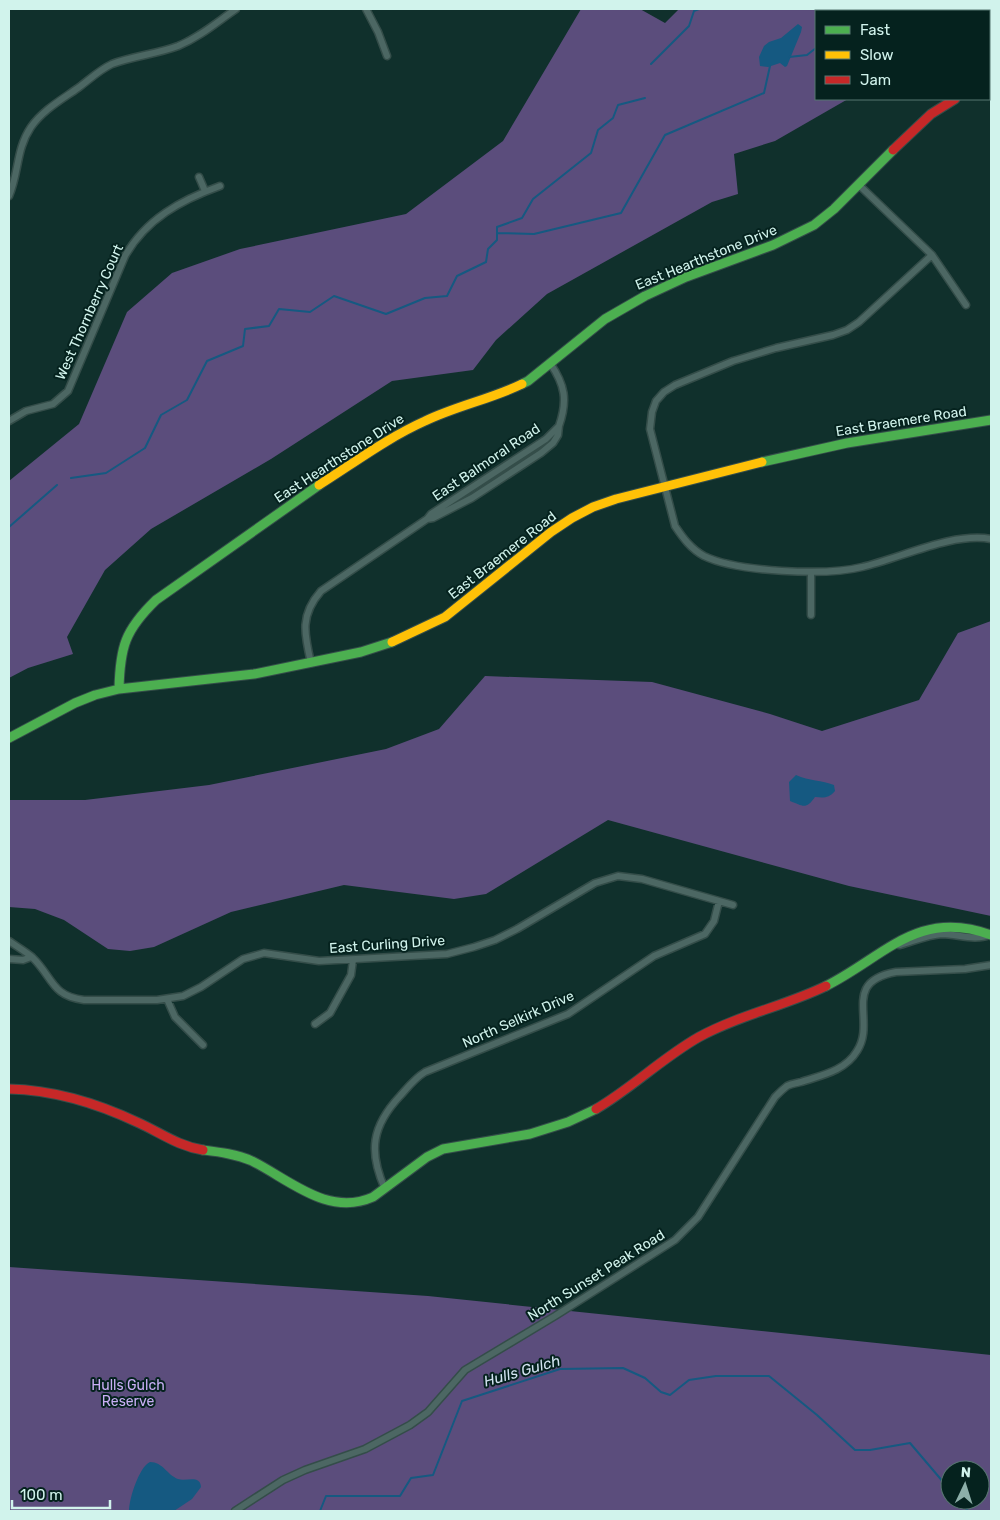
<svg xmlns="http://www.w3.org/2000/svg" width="1000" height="1520" font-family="Rubik,sans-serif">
	<rect width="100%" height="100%" fill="#10302c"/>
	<path fill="#5b4d7c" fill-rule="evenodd" d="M581 9H640L665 23 679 9H991V18L989 19V11H816V99H848L775 141 734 154 738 194 712 202 547 294 496 340 473 370 392 381 271 459 151 529 105 570 67 637 73 654 28 668 9 678V481L79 424 127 312 172 273 240 249 406 214 503 141Z
		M991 621V916L849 886 608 820 486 894 454 899 344 885 231 912 154 947 130 951 108 949 64 920 35 909 9 907V800H85L209 785 386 749 439 729 485 676 652 682 770 714 822 731 919 700 958 633Z
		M9 1267 428 1296 991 1355V1511H9ZM950 1470H980V1500H950Z"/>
	<path fill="#155981" d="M798 24 802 27 801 32 787 66 785 67 780 63 768 67 760 66 759 57 764 46 769 42 781 38Z
		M796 775C809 781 822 780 834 785L835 791C829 798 824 798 815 797 806 810 803 806 790 801L789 782Z
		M150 1462C163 1462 167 1475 178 1479 186 1482 200 1474 201 1487L192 1499 174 1511H129C129 1499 139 1467 150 1462Z"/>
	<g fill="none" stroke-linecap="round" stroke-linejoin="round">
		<path stroke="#155981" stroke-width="2" d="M865 11 868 9
			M789 57 807 55 816 48
			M651 64 689 26 694 11 699 9
			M497 233 534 234 621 213 665 135 764 93 770 66
			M71 478 106 473 145 448 161 415 187 400 207 361 243 346 245 329 269 326 279 309 310 312 334 296 386 314 425 298 447 296 457 276 486 262 488 249 497 240V227L522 218 533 199 591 153 598 130 613 118 618 105 645 98
			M9 527 57 485
			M959 1500 968 1511
			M320 1511 326 1496H400L411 1478 433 1475 462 1401 560 1369 623 1368 645 1378 661 1392 670 1395 689 1380 716 1376H769L817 1415 855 1450H870L910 1443 950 1490"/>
		<defs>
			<path id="street" d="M366 9 378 32 387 56
				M989 79 991 78
				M199 177 205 191
				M859 185 932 255 966 305
				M9 196C19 173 16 149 31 127 43 110 61 100 78 88 89 80 99 70 112 64 133 56 157 54 178 46 200 37 217 22 236 9
				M932 255 859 322 847 330 833 335 776 348 733 361 675 385 664 392 656 401 652 412 650 429 675 526C683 538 691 549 704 556 737 572 826 576 862 567 901 558 952 532 991 539
				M550 363C565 385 568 400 559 426
				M9 421 26 411 53 404 68 391 125 256C146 219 181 200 220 186
				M811 572V615
				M311 663C304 633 300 615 321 591L427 519 431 514 546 439 559 426 558 435 553 443 541 453 472 498 433 518 427 519
				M9 941C16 946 25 951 32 957 53 977 51 996 84 1000H157L183 996 201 987 243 959 264 953 319 961 447 954 474 947 495 940 517 929 595 883 618 876 642 879 733 905
				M894 944 900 945C914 941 928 935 942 934 957 934 975 941 989 935
				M9 959 23 960 31 957
				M167 999 175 1017 203 1045
				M315 1024 330 1013 351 975 353 960
				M385 1189C368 1151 372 1126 400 1096 408 1087 415 1078 425 1072L568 1014 654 956 705 934 714 921 719 901
				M235 1511 283 1480 305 1470 365 1449 410 1425 428 1412 465 1370 555 1316 675 1240 698 1217 775 1097C779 1093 783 1089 787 1086 791 1084 797 1083 801 1082 822 1075 845 1071 857 1051 877 1021 840 982 896 972L965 969 991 965"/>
			<path id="fast" d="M522 384 528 381 605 319 645 296 686 277 773 245 814 225 834 209 893 150
				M762 462 847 443 991 420
				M119 689C120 647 125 630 156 600L319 485
				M9 738 75 703 95 695 119 689 254 674 361 652 392 642
				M826 986C884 957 918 908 991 935
				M203 1150C219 1152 236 1154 252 1161 290 1180 328 1217 373 1197L427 1157 443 1149 530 1134 568 1122 596 1109"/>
			<path id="slow" d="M319 485C354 463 387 438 425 421 456 406 491 399 522 384
				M392 642 445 617 551 532 572 518 593 507 616 499 762 462"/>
			<path id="jam" d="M893 150 931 114 955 99
				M9 1089C54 1090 99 1104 139 1123 161 1133 178 1146 203 1150
				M596 1109C632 1088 662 1058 699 1037 739 1015 785 1006 826 986"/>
		</defs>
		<use href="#street" stroke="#344d49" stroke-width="9"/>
		<use href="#fast" stroke="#344d49" stroke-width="11"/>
		<use href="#slow" stroke="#344d49" stroke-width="11"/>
		<use href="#jam" stroke="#344d49" stroke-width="11"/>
		<use href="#street" stroke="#4c6763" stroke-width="6"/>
		<use href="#fast" stroke="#4caf50" stroke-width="9"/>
		<use href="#slow" stroke="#ffc107" stroke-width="9"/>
		<use href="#jam" stroke="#c62828" stroke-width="9"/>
	</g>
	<g text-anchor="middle" stroke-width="4" stroke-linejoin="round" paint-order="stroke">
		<g font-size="14" fill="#d1f3ec" stroke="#05221e">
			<text transform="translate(706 257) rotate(-22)" y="5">East Hearthstone Drive</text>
			<text transform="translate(89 312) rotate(-66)" y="5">West Thornberry Court</text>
			<text transform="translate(901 421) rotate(-9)" y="5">East Braemere Road</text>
			<text transform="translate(339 458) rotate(-33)" y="5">East Hearthstone Drive</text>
			<text transform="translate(486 462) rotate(-34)" y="5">East Balmoral Road</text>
			<text transform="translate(502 555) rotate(-38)" y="5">East Braemere Road</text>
			<text transform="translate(387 944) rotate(-4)" y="5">East Curling Drive</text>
			<text transform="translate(518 1019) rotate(-24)" y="5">North Selkirk Drive</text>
			<text transform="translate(596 1275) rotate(-32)" y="5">North Sunset Peak Road</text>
		</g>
		<g font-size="14" fill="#c9aff5" stroke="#05221e">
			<text x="128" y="1390">Hulls Gulch<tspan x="128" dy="16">Reserve</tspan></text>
		</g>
		<g font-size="15" font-style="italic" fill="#d2e3f0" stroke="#05221e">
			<text transform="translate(522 1371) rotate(-16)" y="5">Hulls Gulch</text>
		</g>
	</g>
	<rect width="1000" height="1520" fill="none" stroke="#d1f3ec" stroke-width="20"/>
	<rect x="815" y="10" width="175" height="90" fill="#05221e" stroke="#577670"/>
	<rect x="825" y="26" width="25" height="8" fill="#4caf50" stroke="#577670"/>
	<text x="860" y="35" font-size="15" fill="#d1f3ec">Fast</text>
	<rect x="825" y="51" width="25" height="8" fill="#ffc107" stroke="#577670"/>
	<text x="860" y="60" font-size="15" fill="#d1f3ec">Slow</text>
	<rect x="825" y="76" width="25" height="8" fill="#c62828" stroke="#577670"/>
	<text x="860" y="85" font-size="15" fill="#d1f3ec">Jam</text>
	<g transform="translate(965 1485) rotate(4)"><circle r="24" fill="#05221e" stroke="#577670"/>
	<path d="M0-4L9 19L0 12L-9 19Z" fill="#8dafa9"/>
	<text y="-8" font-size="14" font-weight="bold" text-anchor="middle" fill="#d1f3ec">N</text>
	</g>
	<path d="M12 1500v8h98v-8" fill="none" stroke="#d1f3ec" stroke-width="2.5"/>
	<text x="20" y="1500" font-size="15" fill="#d1f3ec" stroke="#05221e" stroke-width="4" paint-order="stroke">100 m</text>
</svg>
